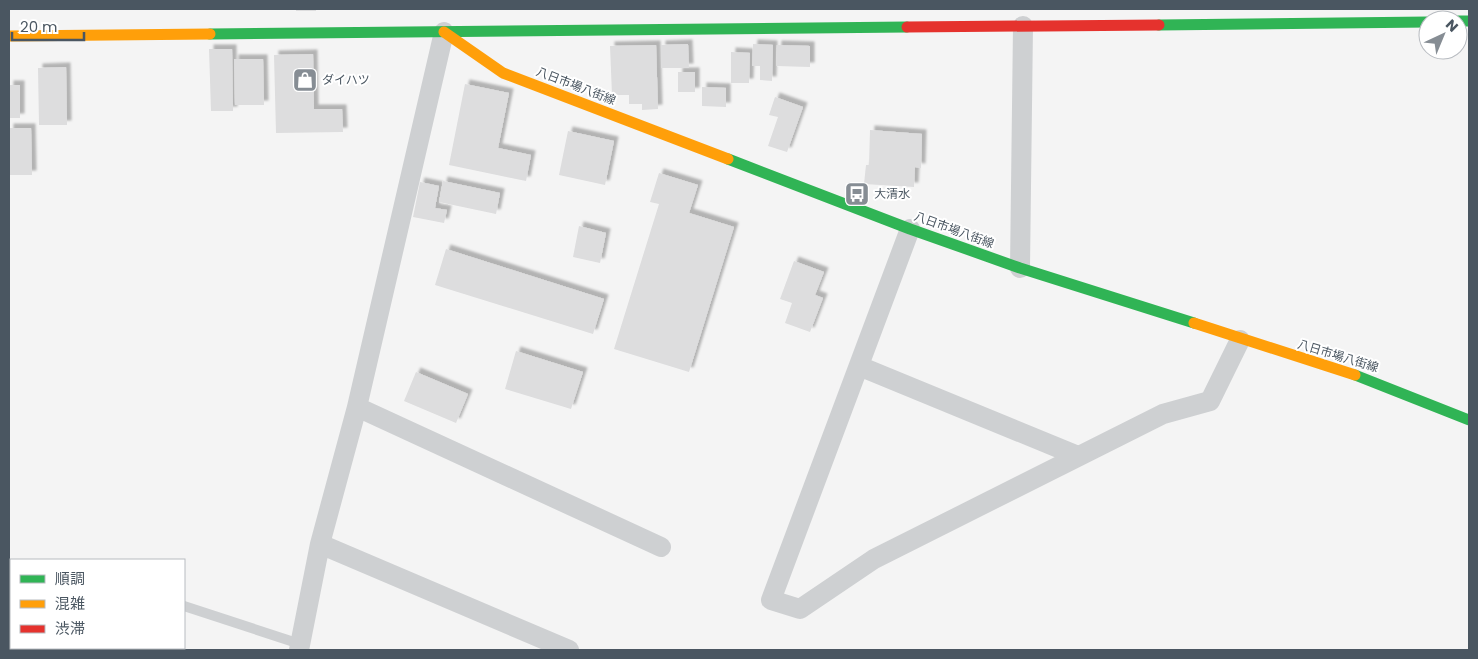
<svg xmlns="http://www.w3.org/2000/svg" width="1478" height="659" font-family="Poppins,'Noto Sans JP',sans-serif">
	<defs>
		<filter id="shadow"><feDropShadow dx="4.5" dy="-4.5" stdDeviation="1" flood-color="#0004"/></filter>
	</defs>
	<rect width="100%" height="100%" fill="#f4f4f4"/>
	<path fill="#ddddde" filter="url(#shadow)" d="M296 9H316V11H296Z
		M688 44 689 68H661V45Z
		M753 44 773 45 772 81 760 80V66H752Z
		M656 45 658 109 642 110V104H629V95H612L610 46Z
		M777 45 810 46V67L776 66Z
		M209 49H232L233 111H211Z
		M731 52 750 53 749 83H731Z
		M313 54 314 109H342L343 132 276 133 274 55Z
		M234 59H263L264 105H235Z
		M66 67 67 125H39L38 68Z
		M678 72H695V92H678Z
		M465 84 509 93 498 148 531 155 526 181 449 165Z
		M9 85H20V118H9Z
		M702 87 726 88V107L702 106Z
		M775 97 803 107 787 152 768 146 778 117 769 115Z
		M9 128H31L32 175H9Z
		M870 130 922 134 921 168 915 167 914 187 864 184 866 165H869Z
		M568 131 614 141 605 185 559 175Z
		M659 173 698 185 689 213 734 227 689 372 614 349 659 204 650 202Z
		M443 181 500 193 496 214 439 202Z
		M420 182 439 186 435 208 447 210 444 223 413 217Z
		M579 226 606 233 600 263 573 257Z
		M446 249 604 299 593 334 435 285Z
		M794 261 824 272 815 295 823 298 810 332 785 323 792 303 780 299Z
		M516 351 583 372 571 409 505 389Z
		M416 372 468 394 456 423 404 401Z"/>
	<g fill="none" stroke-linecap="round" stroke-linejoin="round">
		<path stroke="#ced0d2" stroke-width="10" d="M184 606 300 644"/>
		<path stroke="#ced0d2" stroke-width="20" d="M910 229 771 600 800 609 874 559 1163 414 1210 401 1240 340
			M1020 268 1023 26
			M859 366 1078 456
			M357 407 661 547
			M320 544 569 650
			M299 650 320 544 357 407 444 32"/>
		<path stroke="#30b455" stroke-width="11" d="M1458 21H1469
			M1159 25 1428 22
			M210 34 907 27
			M728 159 910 229 1020 268 1194 323
			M1355 375 1469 420"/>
		<path stroke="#ff9f0a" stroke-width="11" d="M444 32 503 73 728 159
			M9 36 210 34
			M1194 323 1355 375"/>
		<path stroke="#e5322d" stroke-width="11" d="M907 27 1159 25"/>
	</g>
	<defs>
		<symbol id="shop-square" viewBox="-11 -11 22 22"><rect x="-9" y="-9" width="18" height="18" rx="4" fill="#868d94" stroke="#fff"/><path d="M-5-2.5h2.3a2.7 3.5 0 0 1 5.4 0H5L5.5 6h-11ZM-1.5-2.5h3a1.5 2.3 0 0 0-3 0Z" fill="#fff"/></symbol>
		<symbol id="bus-square" viewBox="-11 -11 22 22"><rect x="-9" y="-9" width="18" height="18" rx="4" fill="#868d94" stroke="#fff"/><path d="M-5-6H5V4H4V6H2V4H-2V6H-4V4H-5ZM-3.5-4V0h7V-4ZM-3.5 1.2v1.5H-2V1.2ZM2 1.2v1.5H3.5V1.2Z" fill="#fff"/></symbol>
	</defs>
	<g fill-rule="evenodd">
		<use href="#shop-square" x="291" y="66" width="28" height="28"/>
		<use href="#bus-square" x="843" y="180" width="28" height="28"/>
	</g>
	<g text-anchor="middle" stroke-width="4" stroke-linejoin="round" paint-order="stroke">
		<g font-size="12" fill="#4a5661" stroke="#fff" text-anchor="start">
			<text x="322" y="84">ダイハツ</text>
			<text x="874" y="198">大清水</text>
		</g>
		<g font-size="12" fill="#4a5661" stroke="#fff">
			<text transform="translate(576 86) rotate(21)" y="4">八日市場八街線</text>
			<text transform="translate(954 230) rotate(20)" y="4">八日市場八街線</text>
			<text transform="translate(1338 356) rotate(17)" y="4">八日市場八街線</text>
		</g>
	</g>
	<rect width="1478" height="659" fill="none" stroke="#4a5661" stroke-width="20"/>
	<rect x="10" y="559" width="175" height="90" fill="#ffffff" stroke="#b7bbc0"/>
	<rect x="20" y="575" width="25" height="8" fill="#30b455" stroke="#b7bbc0"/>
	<text x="55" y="584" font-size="15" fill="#4a5661">順調</text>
	<rect x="20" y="600" width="25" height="8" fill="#ff9f0a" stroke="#b7bbc0"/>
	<text x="55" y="609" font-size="15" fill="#4a5661">混雑</text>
	<rect x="20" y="625" width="25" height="8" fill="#e5322d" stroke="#b7bbc0"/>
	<text x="55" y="634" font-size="15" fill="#4a5661">渋滞</text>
	<g transform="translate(1443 35) rotate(44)"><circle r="24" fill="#ffffff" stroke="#b7bbc0"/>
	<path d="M0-4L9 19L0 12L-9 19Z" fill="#868d94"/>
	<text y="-8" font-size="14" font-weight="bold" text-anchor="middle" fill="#4a5661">N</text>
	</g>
	<path d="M12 32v8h72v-8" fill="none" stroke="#4a5661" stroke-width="2.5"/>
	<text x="20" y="32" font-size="15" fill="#4a5661" stroke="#ffffff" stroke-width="4" paint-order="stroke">20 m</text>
</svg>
